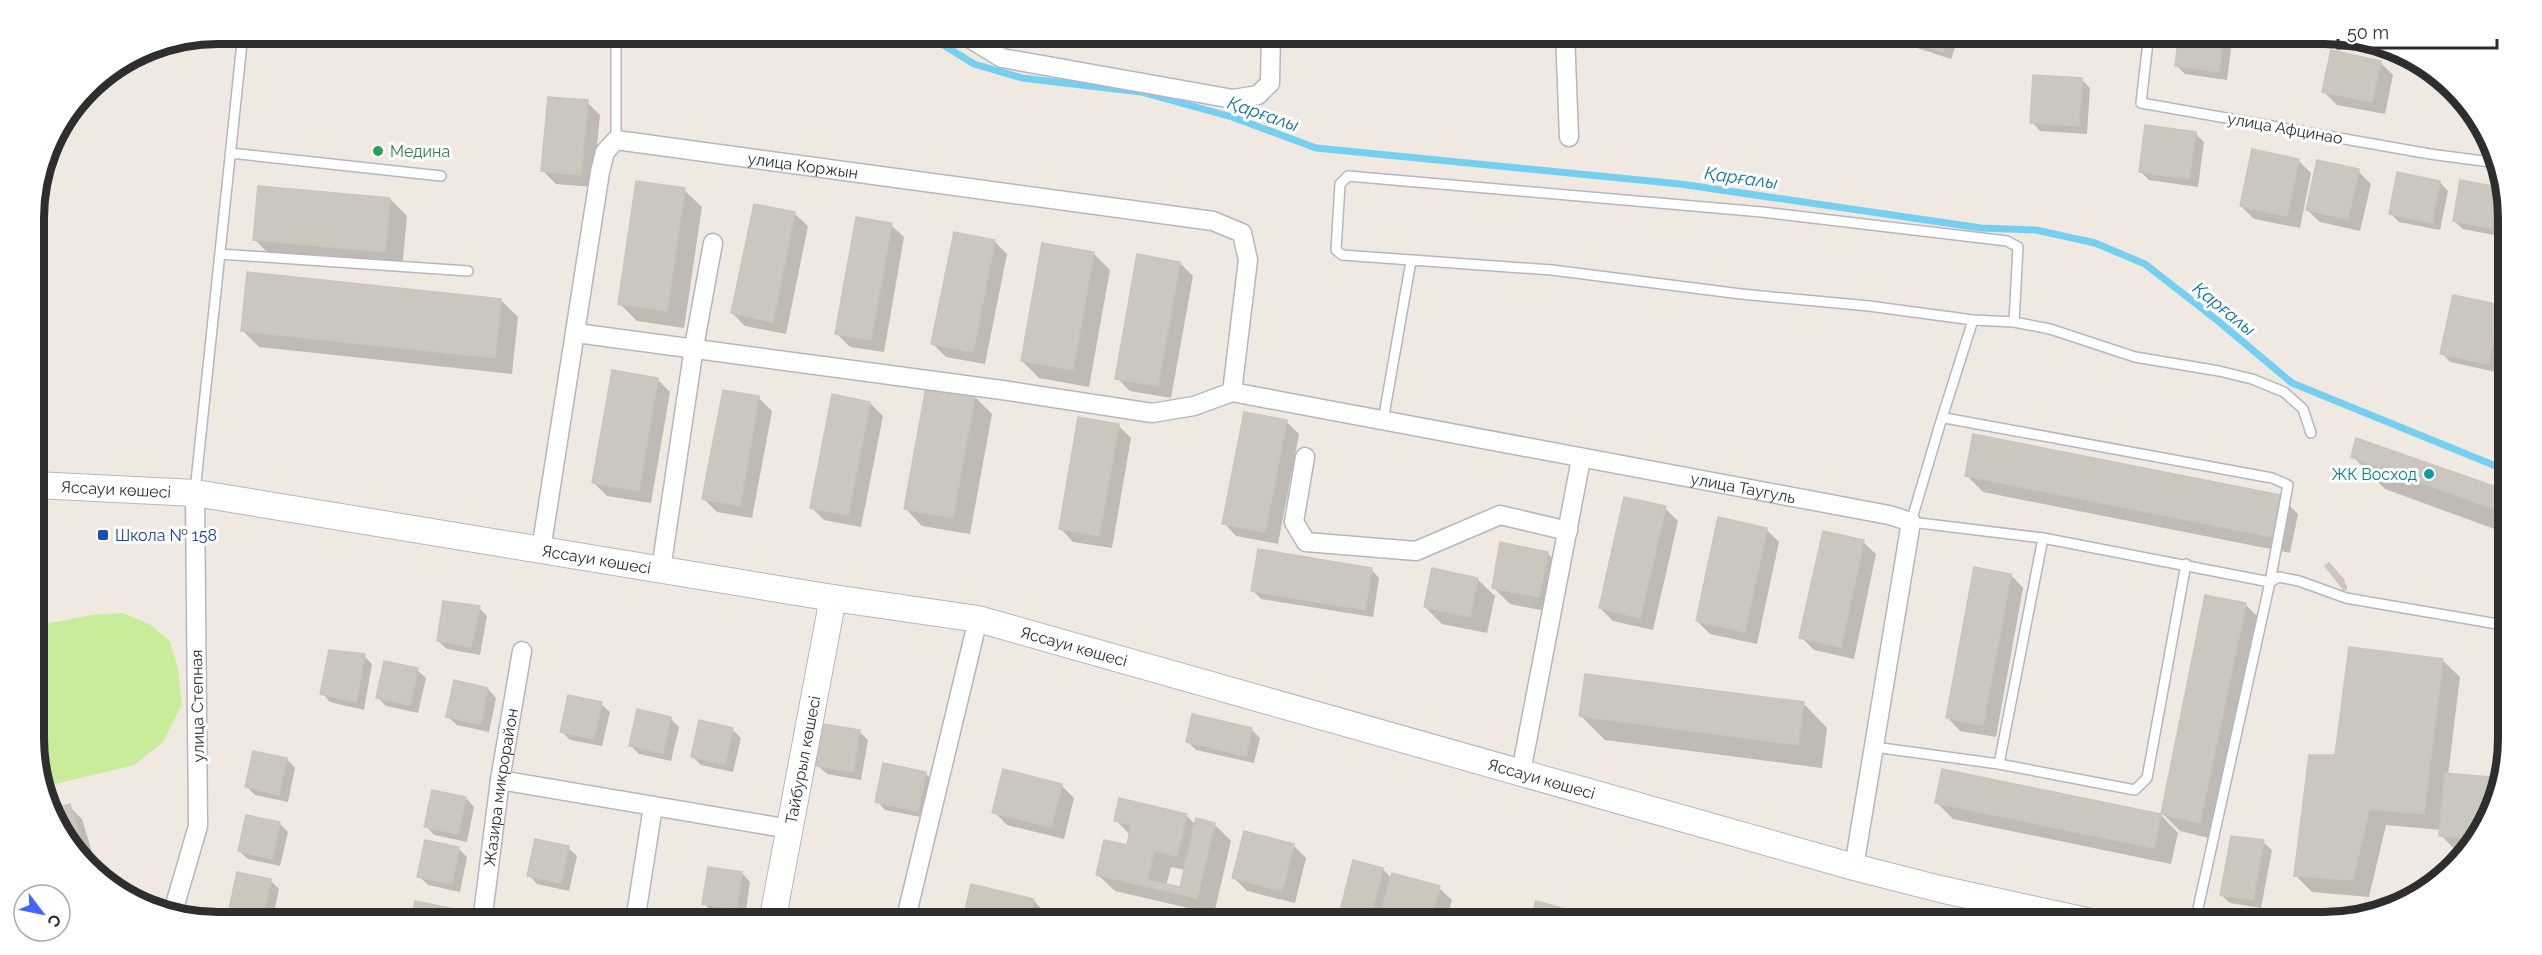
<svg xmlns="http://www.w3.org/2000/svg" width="2542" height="955" font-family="Raleway,sans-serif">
	<rect width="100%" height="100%" fill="#efe9e1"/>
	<path fill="#c9ec9a" d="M123 613 151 625 170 642 178 669 182 705 162 743 134 765 43 787 36 773V626L92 615Z"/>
	<path fill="#0003" fill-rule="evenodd" d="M1888 33H1960L1951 59 1896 41Z
		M2224 33 2232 42 2227 80 2185 74 2177 66Z
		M2380 62 2393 75 2385 114 2337 105 2324 92Z
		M2081 79 2090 88 2087 134 2040 131 2032 122Z
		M587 102 600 115 593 187 556 184 543 171Z
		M2471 108 2486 130 2470 117Z
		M2195 133 2204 142 2198 187 2149 180 2140 171Z
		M2298 160 2311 173 2300 228 2254 219 2241 206Z
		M2358 171 2371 184 2360 231 2320 222 2307 210Z
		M2440 182 2448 191 2440 230 2399 222 2391 214Z
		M2497 188 2506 197 2499 236 2463 229 2454 221Z
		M684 190 702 207 684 328 637 321 620 304Z
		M390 199 407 216 402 269 272 257 255 240Z
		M755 205 795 214 808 226 786 334 745 326 732 313Z
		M891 225 904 237 884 352 850 347 837 334Z
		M994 241 1007 254 985 364 946 357 933 344Z
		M1093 253 1110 270 1089 387 1039 378 1022 361Z
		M1180 263 1193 276 1171 398 1130 391 1117 378Z
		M501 300 518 317 512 374 259 347 242 330Z
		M2500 307 2508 314V318L2496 372 2450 362 2442 353Z
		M657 379 670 392 651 503 607 496 594 483Z
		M927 388 975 397 992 414 970 534 922 526 905 508Z
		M759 398 772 411 752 518 717 512 704 499Z
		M870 403 883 416 861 527 824 520 811 507Z
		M1286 421 1299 434 1278 544 1236 536 1224 523Z
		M1118 425 1131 438 1112 548 1073 542 1061 529Z
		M2357 440 2508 493V534L2385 489 2353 457Z
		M1966 475 2281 497 2298 514 2290 553 1983 492Z
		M1665 508 1678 521 1653 630 1613 621 1600 608Z
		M1767 530 1779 542 1757 644 1710 634 1697 621Z
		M1863 542 1876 554 1854 659 1814 650 1801 637Z
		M1547 553 1564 570 1556 613 1510 604 1493 587Z
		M2329 565 2347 586V591L2328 566Z
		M1371 569 1379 578 1373 617 1261 599 1252 590Z
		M2011 575 2023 588 1996 737 1960 731 1948 718Z
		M1477 579 1495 596 1487 633 1442 624 1425 607Z
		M35 580 41 586 38 615H36Z
		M2245 604 2262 621 2217 840 2180 831 2163 814Z
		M479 608 487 616 480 655 447 649 438 641Z
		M364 656 372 664 364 710 330 702 322 693Z
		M2442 660 2460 677 2448 775 2502 780 2499 797 2478 840 2462 857 2441 835V830L2386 825 2369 897 2312 892 2295 875 2337 757Z
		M417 670 426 678 418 713 386 706 377 697Z
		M488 689 496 698 489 732 457 725 448 717Z
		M1803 703 1827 728 1822 768 1605 740 1581 716Z
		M601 704 610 712 602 746 570 740 561 731Z
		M670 718 679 727 671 761 639 754 631 746Z
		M732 729 741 738 733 772 701 765 693 757Z
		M1251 729 1260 738 1254 763 1196 750 1187 741Z
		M860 732 868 740 861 780 827 774 818 766Z
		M287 759 295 768 288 802 255 795 247 787Z
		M926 774 934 782 926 818 885 810 877 801Z
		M1061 785 1074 798 1064 839 1007 825 994 812Z
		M466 798 474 807 467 842 434 835 426 826Z
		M1936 802 2161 815 2178 833 2171 864 1953 819Z
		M69 806 82 819 98 872 79 860 55 811Z
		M1186 815 1196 825 1214 824 1231 841 1214 914 1115 891 1097 874 1128 847 1130 835 1116 820ZM1171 867 1186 870 1181 889 1166 886Z
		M279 823 288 832 280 866 248 859 239 851Z
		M426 842 459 849 467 857 460 892 428 885 419 876Z
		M2263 842 2272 850 2261 908 2230 903 2221 895Z
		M1293 845 1306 858 1295 903 1247 891 1234 878Z
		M568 848 577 856 569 891 537 884 529 875Z
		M1383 869 1392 879 1439 888 1452 900 1446 922H1384L1380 918 1379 922H1376L1351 915 1342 907Z
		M742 873 750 882 745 917 712 912 704 903Z
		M270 880 279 889 272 922 239 917 230 908Z
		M1033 900 1046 913 1044 922H963Z
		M449 910 457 918 456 922H412Z"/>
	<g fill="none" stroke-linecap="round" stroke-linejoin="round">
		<path stroke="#75cff0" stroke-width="7" d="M924 33 974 64 1022 78 1141 92 1232 117 1316 148 1680 184 1981 228 2036 230 2095 243 2145 264 2218 321 2292 383 2508 471"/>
	</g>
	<path fill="#cbc7bf" stroke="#cbc5ba" stroke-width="1.5" d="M1886 33H1949L1943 52Z
		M2179 33H2224L2219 72 2175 66Z
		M2331 50 2381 61 2372 102 2322 92Z
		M2033 75 2082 78 2079 126 2030 123Z
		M548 97 588 100 581 175 541 171Z
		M2470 106 2478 118 2469 117Z
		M2145 125 2196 132 2189 179 2139 172Z
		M2252 149 2299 159 2287 216 2240 206Z
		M2317 160 2359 169 2348 219 2306 210Z
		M2397 172 2440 181 2432 223 2389 214Z
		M2460 180 2498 187 2491 228 2453 221Z
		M636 181 685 188 667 311 618 304Z
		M258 186 390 198 385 252 253 240Z
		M754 204 795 212 773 322 731 313Z
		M856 217 892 223 871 340 835 334Z
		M954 232 995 240 973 352 931 344Z
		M1042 243 1094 252 1073 370 1021 361Z
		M1137 254 1180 262 1158 386 1115 379Z
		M247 272 501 299 495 358 241 331Z
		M2453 295 2501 305 2488 364 2440 354Z
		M612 370 658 378 639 491 592 483Z
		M926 387 975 395 953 518 904 509Z
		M723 390 759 396 740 506 702 499Z
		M832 394 870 402 848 515 810 508Z
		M1244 412 1287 420 1265 532 1222 524Z
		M1078 417 1119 424 1099 536 1059 529Z
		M1973 434 2281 495 2273 537 1965 476Z
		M2356 438 2508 491V514L2351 457Z
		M1624 497 1666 506 1640 618 1599 608Z
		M1718 517 1767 528 1745 632 1696 621Z
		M1823 531 1864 540 1841 647 1799 638Z
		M1500 542 1548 552 1539 597 1492 588Z
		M1258 549 1372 568 1365 610 1251 591Z
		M2329 563 2344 580V590L2325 566Z
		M1974 567 2011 574 1983 725 1946 718Z
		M1432 568 1478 578 1470 617 1424 607Z
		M2205 595 2246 603 2200 823 2161 814Z
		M443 601 480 606 471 647 437 641Z
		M2349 647 2443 659 2424 814 2369 809 2353 880 2294 876 2309 755H2335Z
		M329 650 365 654 356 702 320 694Z
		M384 661 418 668 410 705 376 698Z
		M1585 674 1804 702 1798 745 1579 716Z
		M454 680 488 688 481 724 446 717Z
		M568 695 602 702 594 739 560 732Z
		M637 709 671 717 663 753 629 746Z
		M2504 710 2509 711V738L2505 760 2499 759Z
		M1192 714 1252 728 1246 756 1186 742Z
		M699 720 733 728 725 764 691 757Z
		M824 724 860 730 853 772 816 766Z
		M253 751 287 758 279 795 245 787Z
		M883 763 926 772 918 811 875 802Z
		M1003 769 1062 784 1051 827 992 813Z
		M1942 769 2161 814 2154 848 1935 803Z
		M2445 773 2502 778 2499 797 2478 839 2439 836Z
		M432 790 466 797 458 834 424 827Z
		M1119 798 1187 814 1177 856 1154 851 1147 880 1180 887 1196 818 1215 823 1197 898 1096 875 1104 840 1127 845 1131 825 1114 821Z
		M70 804 87 861 82 862 79 860 54 809Z
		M246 815 280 822 272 859 238 851Z
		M1244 831 1294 844 1282 891 1232 878Z
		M2231 836 2264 840 2253 900 2220 895Z
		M535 839 569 846 561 883 527 876Z
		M425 840 459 847 452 884 417 877Z
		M1353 860 1383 868 1371 915 1341 907Z
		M708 867 742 872 737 909 702 904Z
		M237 872 271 879 263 916 229 909Z
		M1392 873 1440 886 1430 922H1388L1379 919Z
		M971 884 1034 899 1028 922H962Z
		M415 901 450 908 447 922H411Z
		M1536 901 1595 917 1594 922H1530Z"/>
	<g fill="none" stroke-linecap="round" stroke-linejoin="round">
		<defs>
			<path id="lane" d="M2149 33 2141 103 2430 154 2498 163
				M616 140V33
				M230 153 441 176
				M220 254 468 271
				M2014 322 2018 247 2007 241 1762 212 1348 176 1340 184 1336 250 1342 255 1552 270 1741 294 1869 306 1973 320 2014 322 2050 329 2135 357 2219 371 2252 379 2284 392 2303 409 2311 433
				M1945 418 2272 478 2288 485 2270 582 2043 538 1911 522 1941 421Z
				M1383 421 1411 261
				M1941 421 1973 320
				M195 491 243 33
				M1874 747 1999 764 2135 790 2147 778 2186 564
				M1999 764 2043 538
				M2195 922 2270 582 2279 577 2299 581 2346 598 2509 626"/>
			<g id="street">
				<path d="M961 33 1002 58 1233 99 1258 95 1270 83 1271 33"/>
				<path d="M1565 33 1569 137"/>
				<path d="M576 333 1002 390 1152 413 1194 406 1232 392"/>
				<path id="s1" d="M1232 392 1889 515 1911 522 1854 867"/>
				<path d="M1305 457 1294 522 1306 542 1416 551 1500 515 1568 531"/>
				<path id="s2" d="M541 550 600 172 605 152 616 140 1213 221 1242 233 1248 260 1232 392"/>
				<path d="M661 569 694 347 713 243"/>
				<path d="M1521 772 1581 459"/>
				<path d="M500 780 790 829"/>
				<path d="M172 915 198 826 195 493"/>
				<path id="s3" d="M482 922 500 780 522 651"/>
				<path d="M635 922 653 806"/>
				<path d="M905 922 978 619"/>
			</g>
			<g id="secondary">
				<path id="s4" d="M35 485 195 493 833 598 978 619 1854 867 1940 889 2091 922"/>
				<path id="s5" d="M772 922 833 598"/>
			</g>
		</defs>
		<use href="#lane" stroke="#b4b7c1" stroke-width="12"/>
		<use href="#street" stroke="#b4b7c1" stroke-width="21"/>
		<use href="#secondary" stroke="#b4b7c1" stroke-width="28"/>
		<use href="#lane" stroke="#fff" stroke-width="9"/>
		<use href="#street" stroke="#fff" stroke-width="18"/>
		<use href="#secondary" stroke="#fff" stroke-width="26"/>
	</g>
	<circle fill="#2e9e5b" stroke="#fff" stroke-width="2" cx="378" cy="151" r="6"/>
	<circle fill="#0f9aa8" stroke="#fff" stroke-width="2" cx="2429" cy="474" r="6"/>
	<rect fill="#1a4fb4" stroke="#fff" stroke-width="2" x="97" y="529" width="12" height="12" rx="3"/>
	<g text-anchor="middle" stroke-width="6" stroke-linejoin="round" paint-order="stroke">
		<g font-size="16" fill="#2e2e2e" stroke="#fff">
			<text transform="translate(2285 128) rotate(10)" y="6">улица Афцинао</text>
			<text dy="6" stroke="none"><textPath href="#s2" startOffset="608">улица Коржын</textPath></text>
			<text dy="6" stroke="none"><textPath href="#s4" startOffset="81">Яссауи көшесі</textPath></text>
			<text dy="6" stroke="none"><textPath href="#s1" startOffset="520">улица Таугуль</textPath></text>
			<text dy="6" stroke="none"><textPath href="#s4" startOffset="567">Яссауи көшесі</textPath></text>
			<text dy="6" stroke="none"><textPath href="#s4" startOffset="1053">Яссауи көшесі</textPath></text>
			<text transform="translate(197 706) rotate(-91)" y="6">улица Степная</text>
			<text dy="6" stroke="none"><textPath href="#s5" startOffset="165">Тайбурыл көшесі</textPath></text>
			<text dy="6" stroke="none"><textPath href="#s4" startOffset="1539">Яссауи көшесі</textPath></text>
			<text dy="6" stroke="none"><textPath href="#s3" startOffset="136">Жазира микрорайон</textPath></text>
		</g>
		<g font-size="16" fill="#27864d" stroke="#fff" text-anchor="start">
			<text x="390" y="157">Медина</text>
		</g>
		<g font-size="16" fill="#0d838f" stroke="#fff" text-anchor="end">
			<text x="2417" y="480">ЖК Восход</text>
		</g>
		<g font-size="16" fill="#164399" stroke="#fff" text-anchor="start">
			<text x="115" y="541">Школа № 158</text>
		</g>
		<g font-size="18" font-style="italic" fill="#0d6fa3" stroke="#fff">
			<text transform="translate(1263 114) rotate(19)" y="6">Қарғалы</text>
			<text transform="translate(1741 178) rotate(8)" y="6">Қарғалы</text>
			<text transform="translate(2224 309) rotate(39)" y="6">Қарғалы</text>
		</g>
	</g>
	<path d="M0 0H2542V955H0ZM218 44H2324A174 174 0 0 1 2498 218V738A174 174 0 0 1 2324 912H218A174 174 0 0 1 44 738V218A174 174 0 0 1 218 44Z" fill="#fff" fill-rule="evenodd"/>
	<path fill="none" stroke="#2e2e2e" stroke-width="8" d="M218 44H2324A174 174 0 0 1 2498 218V738A174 174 0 0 1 2324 912H218A174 174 0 0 1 44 738V218A174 174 0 0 1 218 44Z"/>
	<g transform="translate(42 913) rotate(122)"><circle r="28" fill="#ffffff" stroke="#ababab" stroke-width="1.5"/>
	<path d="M0-4.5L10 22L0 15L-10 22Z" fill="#4264fb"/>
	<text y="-9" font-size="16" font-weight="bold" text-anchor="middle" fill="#2e2e2e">С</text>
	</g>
	<path d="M2338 39v9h159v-9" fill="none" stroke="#2e2e2e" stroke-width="3"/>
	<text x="2347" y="39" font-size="18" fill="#2e2e2e" stroke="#ffffff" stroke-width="4.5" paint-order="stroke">50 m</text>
</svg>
